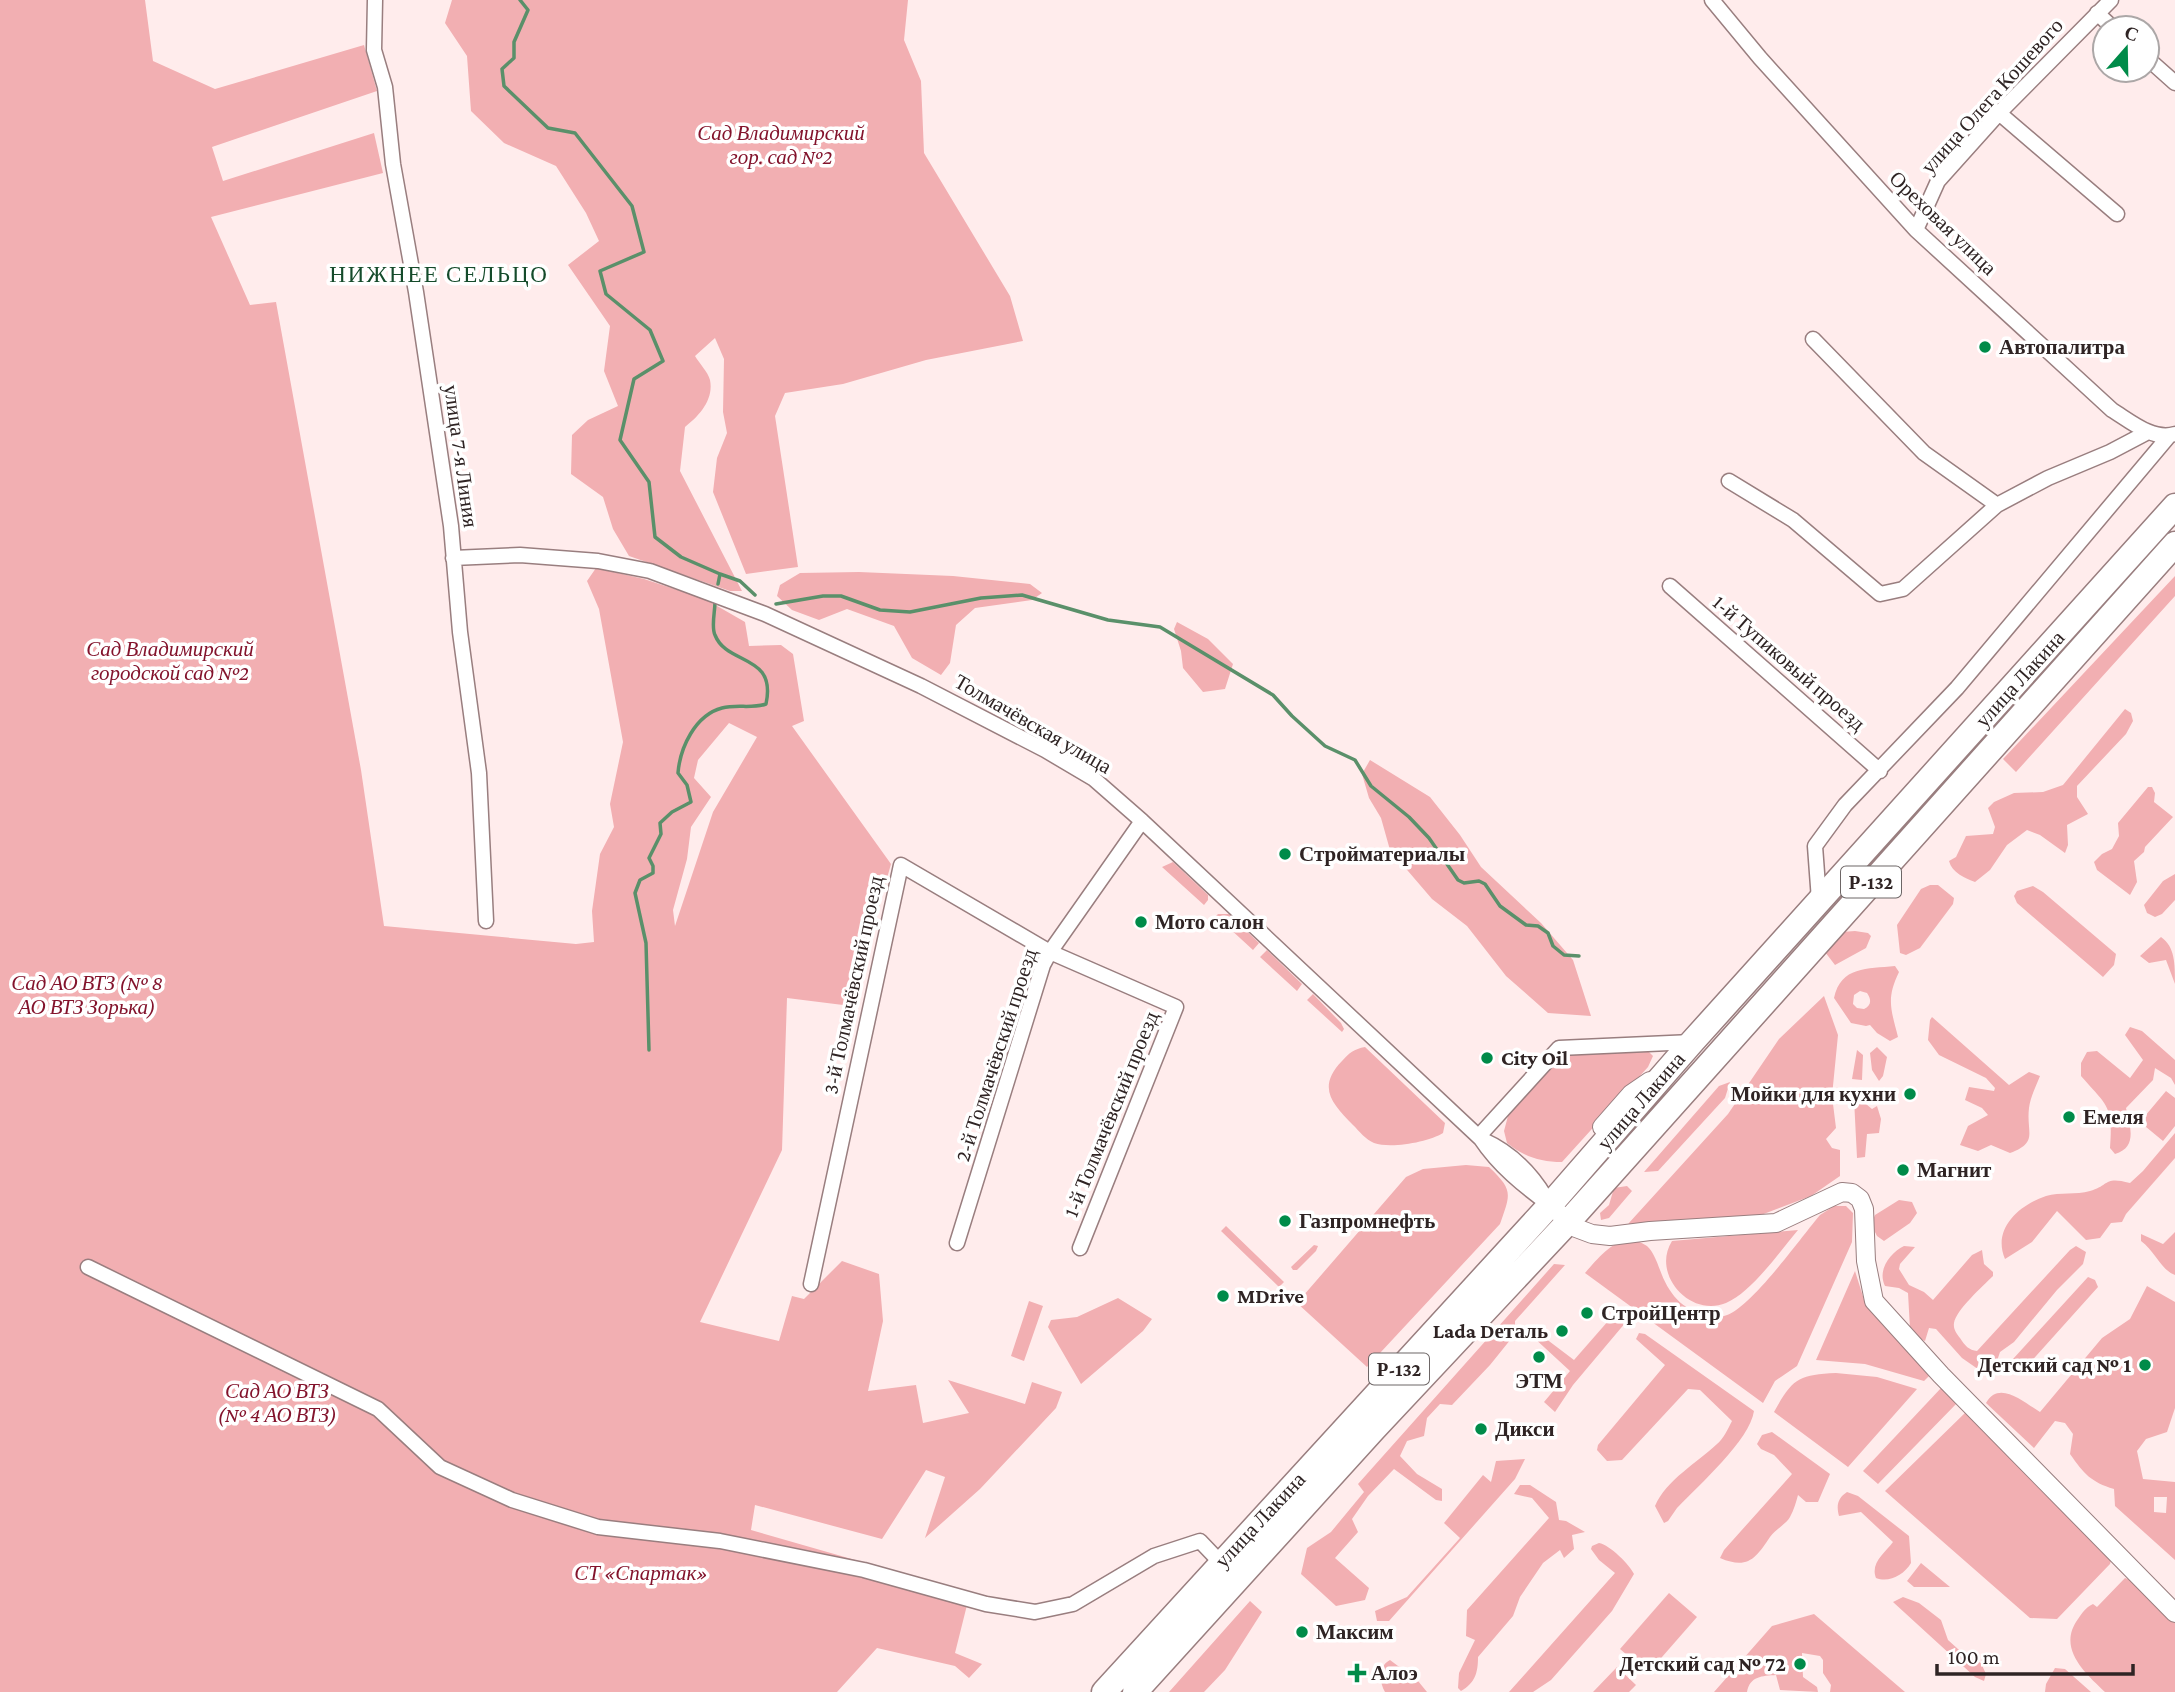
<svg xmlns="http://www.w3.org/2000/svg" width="2175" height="1692" font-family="'Crimson Pro',serif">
	<rect width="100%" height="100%" fill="#ffecec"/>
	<path fill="#f2afb2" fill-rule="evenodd" d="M0 0H145L153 61 215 89 364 45 377 91 212 147 223 181 374 133 383 173 211 217 250 305 276 302 361 770 384 926 576 944 594 942 592 911 600 854 614 827 610 804 623 742 599 609 587 581 596 568 644 579 705 599 745 622 749 646 781 645 793 654 804 721 792 726 891 864 851 1006 787 998 782 1150 700 1322 779 1341 792 1296 804 1299 842 1261 879 1274 883 1321 868 1391 916 1385 923 1423 969 1413 948 1380 1025 1404 1032 1382 1062 1392 1056 1408 980 1489 925 1538 945 1477 926 1470 882 1539 755 1505 751 1530 970 1593 955 1653 982 1664 969 1678 955 1666 877 1648 837 1692H0ZM729 723 757 737 713 812 675 926 673 910 687 859 691 827 711 797 694 778 698 760Z
		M452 0H908L904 40 921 81 924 153 1010 296 1023 341 926 360 843 384 785 393 775 416 798 567 746 574 713 492 717 458 727 433 723 412 724 359 715 338 695 356C699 363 708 372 710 380 714 400 699 416 685 427L680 471 742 591H730L629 556 613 529 603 497 571 474 572 435 588 420 618 406 604 371 610 326 568 265 599 241 586 213 556 166 504 143 471 111 467 56 445 23Z
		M859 572 953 576 1030 584 1042 593 1032 600 975 608 956 625 950 663 941 675 912 658 894 626 847 609 819 620 792 610 777 596 780 585 800 573Z
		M2175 576V596L2016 772 2003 759Z
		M1177 622 1208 639 1233 664 1225 689 1203 692 1183 668 1181 651 1174 629Z
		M2125 709 2131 713 2133 721 2126 734 2077 786V797L2088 814 2067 825 2068 845 2065 853 2040 835 2027 830 2007 845 1990 870 1975 882C1965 878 1952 873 1949 861L1956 857 1966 836 1993 834 1995 827 1988 808 1994 802 2014 793 2043 792 2063 785Z
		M1370 760 1430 797 1460 835 1481 867 1541 923 1573 960 1591 1016 1548 1013 1506 976 1467 926 1432 899 1390 850 1381 818 1369 798 1362 774Z
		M2148 787H2152L2155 793 2154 802 2173 817 2145 847 2144 852 2134 861 2137 882 2130 895 2097 870 2094 862 2102 854 2112 849 2119 836 2118 823Z
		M1173 862 1208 895V900L1204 905 1162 867Z
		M2175 874V900L2162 914 2155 917 2147 913 2144 905 2163 881Z
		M1930 885H1938L1954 898 1953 904 1920 948 1906 955 1900 953 1897 925 1921 889Z
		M2033 886 2043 892 2116 954 2114 965 2103 977 2017 903 2014 896 2017 891Z
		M1218 914H1229L1259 943 1253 950 1216 916Z
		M1855 931 1868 933 1871 936 1866 948 1835 965 1825 952 1842 932Z
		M2161 937C2175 947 2175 963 2175 984L2166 960 2149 963 2140 956Z
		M1267 950 1302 984 1297 991 1260 957Z
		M1895 966 1899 972C1886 999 1891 1009 1898 1037L1890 1041 1877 1033 1870 1025 1866 1026 1851 1023 1834 998C1841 966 1867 969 1895 966ZM1860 991 1867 993C1872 1000 1871 1006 1864 1009L1857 1008 1853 1004 1854 995Z
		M1313 994 1341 1023 1344 1029 1342 1032 1307 1000Z
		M1824 996 1838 1035 1832 1096 1836 1128 1826 1139 1832 1148 1840 1150V1176L1811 1196 1753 1218 1628 1224 1728 1114 1779 1039Z
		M1932 1017 2009 1085 2029 1072 2040 1076C2036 1086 2030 1098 2029 1108 2026 1133 2039 1142 2010 1153L1991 1145 1978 1151 1960 1145 1968 1126 1988 1115 1982 1108 1965 1100 1969 1087 1994 1091 1995 1088 1986 1078 1939 1055 1928 1040 1930 1020Z
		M2130 1027 2142 1031 2175 1060V1085L2171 1078 2155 1068 2153 1080 2126 1108C2130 1126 2138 1147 2115 1154L2110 1148C2113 1105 2108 1107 2081 1076V1063L2087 1052 2097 1051 2130 1078 2143 1060 2125 1035Z
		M1365 1047 1445 1123 1443 1133C1429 1142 1391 1149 1374 1143 1366 1140 1359 1131 1353 1125 1333 1104 1316 1088 1342 1061 1349 1053 1354 1049 1365 1047Z
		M1877 1047 1887 1057 1883 1076 1879 1081 1872 1070 1870 1053Z
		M1857 1050 1863 1055 1862 1080 1852 1079Z
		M1649 1052 1653 1056 1648 1067 1562 1162C1540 1162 1523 1156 1507 1143L1504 1131 1508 1116 1558 1059 1574 1054Z
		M1730 1082 1725 1098 1658 1171 1644 1172 1719 1086Z
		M2166 1091 2175 1098V1126L2163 1141 2140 1122Z
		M1854 1099H1860L1872 1109 1877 1106 1881 1119 1879 1133 1867 1134 1865 1157 1857 1158Z
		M2175 1133V1158L2126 1214 2122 1222 2111 1223 2100 1238 2086 1240 2057 1211 2032 1242 2005 1259C1992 1229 2019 1205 2046 1196 2060 1192 2076 1195 2090 1191 2110 1185 2104 1176 2130 1183L2143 1171Z
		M1466 1165 1489 1167C1513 1190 1511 1193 1500 1224L1367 1367 1297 1303 1406 1177 1423 1169Z
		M1627 1186 1632 1191 1609 1218 1601 1220 1600 1213 1609 1205 1614 1188Z
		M1899 1200 1912 1202 1917 1213 1910 1223 1884 1241 1877 1236 1871 1224 1875 1215Z
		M1834 1206H1846L1853 1213 1852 1242 1797 1366 1775 1381 1763 1403 1585 1273C1600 1256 1621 1228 1647 1246 1653 1251 1657 1262 1660 1270 1668 1292 1682 1312 1708 1314 1712 1315 1720 1317 1724 1316 1749 1311 1802 1236 1820 1215Z
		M1226 1226 1284 1282 1279 1287 1221 1231Z
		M1798 1230C1780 1251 1752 1292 1726 1303 1690 1318 1651 1274 1672 1241Z
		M2175 1232V1275C2161 1270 2155 1251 2141 1241V1234L2163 1244Z
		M1314 1245 1318 1246 1316 1251 1297 1270H1293L1291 1267Z
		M1904 1246 1915 1247 1900 1264 1899 1269 1909 1285 1924 1292 1933 1300 1972 1255 1982 1250 1984 1264 1993 1272V1276C1983 1286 1956 1310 1954 1323 1953 1329 1957 1334 1960 1338 1965 1346 1969 1350 1977 1351L2070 1250 2076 1246 2086 1252 2083 1264 2057 1290 2014 1342 2000 1352 1995 1367 1985 1374 1962 1358 1936 1329 1929 1328 1925 1341 1914 1336 1910 1329 1908 1293 1899 1288 1885 1286C1877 1270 1890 1253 1904 1246Z
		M1554 1264 1565 1265 1515 1321V1334L1490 1365 1452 1405 1440 1404 1427 1418 1424 1436 1407 1441 1400 1456 1417 1474 1442 1489V1501L1436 1500 1394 1469 1368 1496 1352 1519 1358 1532 1335 1558 1369 1588 1365 1600 1336 1606 1301 1574 1307 1548 1331 1532 1364 1492 1358 1484Z
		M1855 1271 1866 1306 1930 1375 1924 1381 1865 1364 1816 1360Z
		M2088 1277 2095 1280 2098 1287 2027 1366 2019 1369 2013 1364V1359Z
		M2147 1286 2175 1302V1408L2167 1432 2146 1439 2137 1451 2143 1479 2175 1482V1560L2115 1506 2114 1489C2091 1482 2084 1474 2070 1454L2073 1434 2065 1423 2055 1421 2034 1448 1986 1403C1999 1379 2025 1403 2040 1412L2102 1338 2130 1319ZM2154 1497H2167L2166 1513 2154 1512Z
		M1118 1298 1152 1319 1143 1331 1081 1384 1048 1327 1051 1320 1077 1317Z
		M1029 1301 1043 1306 1024 1361 1011 1356Z
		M1616 1312 1626 1322 1573 1385 1555 1412 1544 1402 1570 1371 1532 1336 1537 1332 1574 1360Z
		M1639 1333 1645 1334 1754 1411C1750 1440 1699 1485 1677 1508L1668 1521 1664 1523 1655 1506C1666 1480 1697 1463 1717 1444 1723 1439 1728 1429 1732 1421L1700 1390 1688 1389 1622 1460 1607 1461 1597 1450 1598 1445 1665 1365 1636 1339Z
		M1836 1373 1877 1377 1917 1389 1848 1467 1774 1412C1793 1378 1798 1375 1836 1373Z
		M1942 1387 1958 1402 1878 1484 1863 1471Z
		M1967 1411 2112 1557 2110 1564 2057 1619 2030 1618 1885 1491Z
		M1772 1432 1830 1474 1818 1502H1806L1798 1495C1796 1502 1794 1510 1790 1517 1786 1524 1776 1529 1770 1537 1756 1558 1748 1570 1720 1558L1724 1550 1792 1474 1774 1455 1761 1449 1757 1444 1762 1435Z
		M1525 1459 1515 1479 1389 1621H1377L1375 1611 1407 1597 1460 1538 1444 1523 1483 1475 1491 1482 1496 1461Z
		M1520 1485H1530L1556 1502 1559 1520 1566 1521 1585 1532 1572 1535 1574 1549 1564 1558 1560 1550 1543 1563 1520 1597 1513 1616 1478 1657C1478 1673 1475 1683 1461 1691L1458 1688 1459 1673 1475 1640 1466 1636 1467 1610 1549 1518 1532 1498 1514 1494Z
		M1847 1492 1858 1496 1909 1536 1911 1563C1904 1575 1889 1583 1876 1578 1870 1563 1885 1553 1893 1542L1861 1512 1839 1516C1836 1505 1838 1498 1847 1492Z
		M1599 1543C1610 1545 1630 1565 1634 1574L1612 1611 1551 1680 1533 1692H1509L1615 1573 1599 1560 1591 1549 1592 1546Z
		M1921 1563 1950 1587H1914L1907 1581Z
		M2125 1578 2138 1583 2175 1620V1692H2105C2084 1672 2057 1648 2078 1619 2083 1612 2085 1608 2093 1604L2097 1607Z
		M1669 1593 1697 1617 1648 1673 1620 1649Z
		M1903 1597 1919 1603 1941 1620 1948 1640 1968 1658 1981 1663 1986 1674 1984 1681 1975 1677 1893 1602Z
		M1250 1601 1262 1612 1225 1670 1204 1692H1169Z
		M1814 1614 1905 1692H1830L1831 1685 1823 1673V1660L1820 1656 1802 1653 1803 1677 1817 1687 1818 1692 1780 1690 1776 1675C1762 1676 1750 1676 1747 1692H1714L1772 1626Z
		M1390 1660 1418 1681 1427 1692H1385C1379 1682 1378 1666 1390 1660Z
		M1617 1667 1636 1685 1629 1692H1593Z
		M2055 1668 2065 1669 2091 1692H2045L2046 1684Z"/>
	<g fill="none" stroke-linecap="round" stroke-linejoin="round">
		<path stroke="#5a906a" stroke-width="3.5" d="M520 0 528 10 514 42V58L502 69 504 86 548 128 575 133 632 206 644 252 600 271 606 294 650 330 663 361 634 379 620 440 649 482 655 537 681 557 720 574 718 584
			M720 574 740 581 755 595
			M776 604 823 596H841L880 610 910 612 981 598 1022 595 1108 620 1160 627 1273 695 1292 716 1325 746 1355 760 1371 786 1409 817 1429 838 1458 880 1464 883 1479 881 1485 884 1500 906 1526 925 1538 926 1548 933 1553 946 1564 955 1579 956
			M649 1050 646 943 635 893 640 880 653 873V866L649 858 661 834 660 823 672 812 691 802 687 785 678 773C680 748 695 715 722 708 737 704 752 709 766 704 777 653 727 666 715 635 711 627 715 612 715 602"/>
		<defs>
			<path id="minor" d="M375 0 374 50 385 87 393 164 416 292 451 526 460 632 479 773 486 921
				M1712 0 1760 58 1916 230 2112 410C2130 421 2153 441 2175 434
				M2097 13 2113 28
				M2147 58 2175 83
				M1999 113 2117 214
				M1916 230 1938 181 1999 113 2111 0
				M1813 339 1924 453 1997 505 2048 478 2110 452 2148 432
				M1729 481 1793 520 1880 594 1903 589 1997 505
				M453 558 520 555 598 561 650 571 765 614 921 686 1045 750 1094 779 1142 821 1481 1139C1499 1166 1524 1186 1550 1205
				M1670 586 1880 771
				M1819 900 1815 846 1845 805 1957 688 2169 436
				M1479 1136 1559 1048 1692 1042
				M1483 1140C1510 1152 1531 1173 1546 1198
				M957 1243 1043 965 1050 952 1142 821
				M88 1267 378 1409 440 1467 512 1500 598 1527 720 1541 864 1570 986 1604 1035 1612 1073 1604 1154 1556 1200 1541 1221 1563
				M811 1284 901 865 1050 952 1176 1007 1080 1248"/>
			<path id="tertiary" d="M1602 1127 1631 1094 1650 1081
				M1560 1214 1576 1228 1592 1234 1610 1236 1650 1231 1776 1223 1842 1192 1852 1193 1860 1199 1864 1209 1866 1261 1874 1301 1941 1375 2175 1613"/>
			<path id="trunk" d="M1104 1692 1550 1205 1692 1042 2175 506
				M1135 1692 1374 1429 1569 1221 2175 544"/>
		</defs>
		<use href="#minor" stroke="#997e7f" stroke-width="17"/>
		<use href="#tertiary" stroke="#997e7f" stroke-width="20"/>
		<use href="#trunk" stroke="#997e7f" stroke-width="27"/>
		<use href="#minor" stroke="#fff" stroke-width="14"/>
		<use href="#tertiary" stroke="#fff" stroke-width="18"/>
		<use href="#trunk" stroke="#fff" stroke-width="24"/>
	</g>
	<g fill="#008b49" stroke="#fff" stroke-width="2.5">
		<circle cx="1985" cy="347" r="7"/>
		<circle cx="1285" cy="854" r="7"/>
		<circle cx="1141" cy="922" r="7"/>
		<circle cx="1487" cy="1058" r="7"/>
		<circle cx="1910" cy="1094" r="7"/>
		<circle cx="2069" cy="1117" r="7"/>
		<circle cx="1903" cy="1170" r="7"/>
		<circle cx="1285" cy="1221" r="7"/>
		<circle cx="1223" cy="1296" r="7"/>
		<circle cx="1587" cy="1313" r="7"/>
		<circle cx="1562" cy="1331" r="7"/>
		<circle cx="1539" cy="1357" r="7"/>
		<circle cx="2145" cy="1365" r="7"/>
		<circle cx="1481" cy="1429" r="7"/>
		<circle cx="1302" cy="1632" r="7"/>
		<circle cx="1800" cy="1664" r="7"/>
		<path d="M1353.5 1662.5h7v7h7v7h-7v7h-7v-7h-7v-7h7z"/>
	</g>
	<g text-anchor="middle" stroke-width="7" stroke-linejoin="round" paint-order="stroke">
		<g fill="#fff" stroke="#6d6666" stroke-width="2">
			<rect x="1841" y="866.5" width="60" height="31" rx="5"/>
			<rect x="1369" y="1353.5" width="60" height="31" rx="5"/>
		</g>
		<g font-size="19" font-weight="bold" fill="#2f2424">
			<text x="1871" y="889">Р-132</text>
			<text x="1399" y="1376">Р-132</text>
		</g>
		<g font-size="21" fill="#2f2424" stroke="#fff">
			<text transform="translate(1992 96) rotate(-48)" y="7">улица Олега Кошевого</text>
			<text transform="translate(1943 223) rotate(44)" y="7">Ореховая улица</text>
			<text transform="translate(461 456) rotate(82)" y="7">улица 7-я Линия</text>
			<text transform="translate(1789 663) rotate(41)" y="7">1-й Тупиковый проезд</text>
			<text transform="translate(2020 679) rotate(-48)" y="7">улица Лакина</text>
			<text transform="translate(1033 724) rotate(30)" y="7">Толмачёвская улица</text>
			<text transform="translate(853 985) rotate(-78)" y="7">3-й Толмачёвский проезд</text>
			<text transform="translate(996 1055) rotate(-72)" y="7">2-й Толмачёвский проезд</text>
			<text transform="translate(1641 1101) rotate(-49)" y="7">улица Лакина</text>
			<text transform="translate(1111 1114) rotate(-68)" y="7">1-й Толмачёвский проезд</text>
			<text transform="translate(1260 1520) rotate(-47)" y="7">улица Лакина</text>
		</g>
		<g font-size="21" font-style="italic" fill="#83132c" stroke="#fff">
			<text x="781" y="140">Сад Владимирский<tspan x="781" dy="24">гор. сад №2</tspan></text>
			<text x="170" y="656">Сад Владимирский<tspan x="170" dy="24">городской сад №2</tspan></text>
			<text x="87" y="990">Сад АО ВТЗ (№ 8<tspan x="87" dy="24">АО ВТЗ Зорька)</tspan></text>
			<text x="277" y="1398">Сад АО ВТЗ<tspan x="277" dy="24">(№ 4 АО ВТЗ)</tspan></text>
			<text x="641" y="1580">СТ «Спартак»</text>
		</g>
		<g font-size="21" font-weight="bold" fill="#2f2424" stroke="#fff" text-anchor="start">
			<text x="1999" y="354">Автопалитра</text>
			<text x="1299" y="861">Стройматериалы</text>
			<text x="1155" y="929">Мото салон</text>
			<text x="1501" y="1065">City Oil</text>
			<text x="1896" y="1101" text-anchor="end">Мойки для кухни</text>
			<text x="2083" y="1124">Емеля</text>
			<text x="1917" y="1177">Магнит</text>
			<text x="1299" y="1228">Газпромнефть</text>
			<text x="1237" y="1303">MDrive</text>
			<text x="1601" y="1320">СтройЦентр</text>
			<text x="1548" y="1338" text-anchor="end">Lada Dеталь</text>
			<text x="2131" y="1372" text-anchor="end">Детский сад № 1</text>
			<text x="1539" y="1388" text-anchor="middle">ЭТМ</text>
			<text x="1495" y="1436">Дикси</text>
			<text x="1316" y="1639">Максим</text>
			<text x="1786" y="1671" text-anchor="end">Детский сад № 72</text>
			<text x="1371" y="1680">Алоэ</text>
		</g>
		<g font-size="23" letter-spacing="2" fill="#154b2b" stroke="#fff">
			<text x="439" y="282">НИЖНЕЕ СЕЛЬЦО</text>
		</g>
	</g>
	<g transform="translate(2126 49) rotate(20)"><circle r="33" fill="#ffffff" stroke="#aca7a7" stroke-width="2"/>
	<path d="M0-5L12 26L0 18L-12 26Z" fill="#008b49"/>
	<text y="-10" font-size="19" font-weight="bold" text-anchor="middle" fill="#2f2424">С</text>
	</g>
	<path d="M1937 1664v10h196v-10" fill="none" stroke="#2f2424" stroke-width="3.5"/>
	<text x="1948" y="1664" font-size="21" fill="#2f2424" stroke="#ffffff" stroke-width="5" paint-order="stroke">100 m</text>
</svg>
